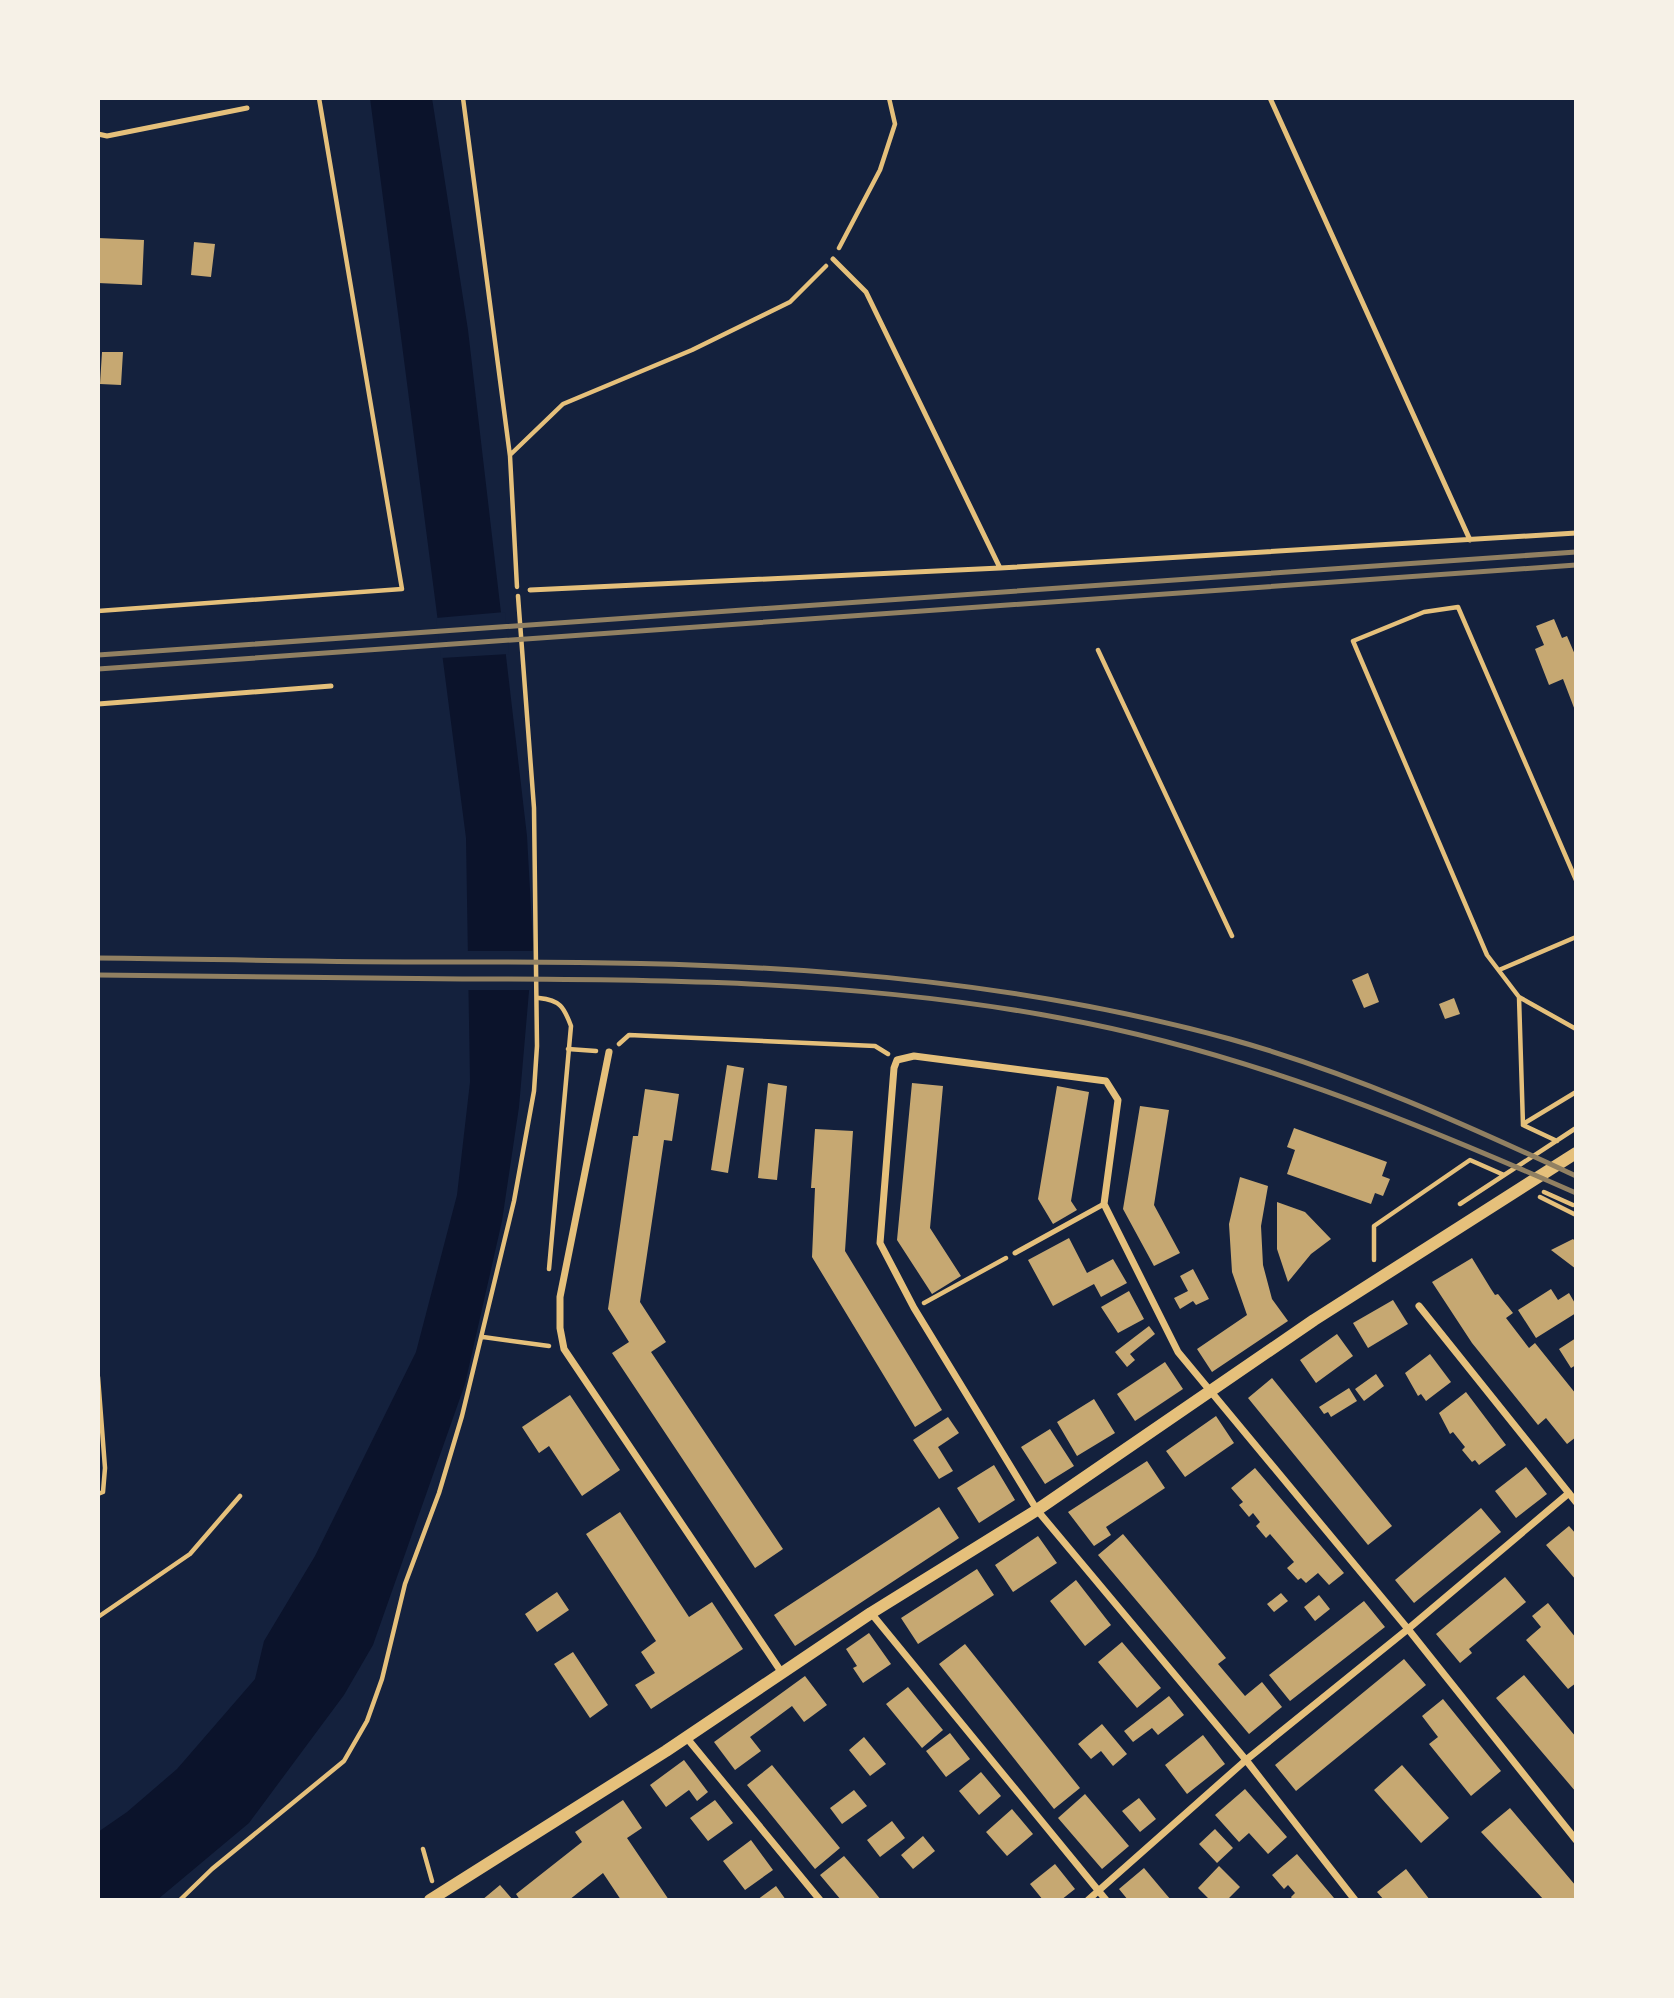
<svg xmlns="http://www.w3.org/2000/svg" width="1674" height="1998" font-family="Manrope,sans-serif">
	<rect width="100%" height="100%" fill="#14213d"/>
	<path fill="#0b132b" d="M370 98H432L468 330 527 836 533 945 519 1107 502 1221 465 1384 373 1645 344 1695 249 1823 157 1900H98V1832L127 1812 177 1769 255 1679 264 1641 315 1556 416 1352 457 1195 470 1082 466 838Z"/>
	<path fill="#14213d" d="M505 612 509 654 441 658 436 618Z
		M465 951H536L532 990H465Z"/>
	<path fill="#c6a872" d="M98 238 144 240 142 285 98 283Z
		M194 242 215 244 211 277 191 275Z
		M102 352H123L121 385 100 384Z
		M1554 619 1562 638 1567 636 1576 657V713L1563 679 1549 685 1535 649 1544 645 1536 626Z
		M1368 973 1379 1002 1364 1008 1352 980Z
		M1454 998 1460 1014 1445 1019 1439 1004Z
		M727 1065 744 1068 728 1173 711 1170Z
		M768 1083 787 1086 777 1180 758 1178Z
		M912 1083 943 1086 930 1228 961 1276 932 1294 897 1240Z
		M1057 1086 1089 1092 1071 1201 1077 1210 1053 1224 1038 1199Z
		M645 1089 679 1094 672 1141 664 1140 640 1302 666 1342 651 1352 783 1549 755 1568 612 1353 629 1342 608 1309 633 1136H638Z
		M1140 1106 1169 1110 1154 1205 1180 1253 1154 1266 1123 1209Z
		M1294 1128 1387 1162 1382 1176 1390 1179 1383 1196 1375 1193 1371 1204 1287 1174 1295 1150 1287 1147Z
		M815 1129 853 1131 845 1251 942 1410 915 1427 812 1257 815 1188H811Z
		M1240 1177 1268 1186 1261 1226 1263 1265 1272 1299 1288 1321 1212 1372 1197 1349 1247 1315 1232 1272 1229 1224Z
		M1277 1202 1305 1212 1331 1239 1311 1254 1288 1282 1277 1249Z
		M1069 1238 1087 1273 1113 1259 1127 1283 1101 1297 1094 1284 1053 1306 1028 1260Z
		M1573 1239 1576 1242V1269L1551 1250Z
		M1472 1258 1491 1289 1495 1295 1498 1294 1513 1313 1506 1318 1529 1348 1535 1343 1576 1394V1437L1567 1444 1546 1418 1538 1425 1472 1343 1432 1282Z
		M1193 1269 1209 1299 1196 1305 1193 1301 1180 1309 1174 1298 1188 1291 1180 1276Z
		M1551 1289 1558 1300 1569 1293 1576 1305V1313L1536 1338 1518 1310Z
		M1129 1291 1144 1319 1118 1333 1101 1307Z
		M1393 1300 1408 1324 1368 1348 1353 1323Z
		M1149 1326 1155 1334 1130 1354 1135 1360 1127 1367 1115 1352Z
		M1337 1334 1353 1356 1316 1383 1300 1360Z
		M1576 1338V1365L1571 1368 1559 1349Z
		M1430 1354 1451 1382 1426 1401 1421 1394 1418 1396 1405 1373Z
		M1165 1362 1183 1389 1135 1421 1117 1394Z
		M1376 1374 1384 1386 1364 1401 1355 1389Z
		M1272 1378 1392 1526 1368 1545 1248 1398Z
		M1349 1388 1357 1401 1331 1417 1328 1412 1324 1414 1319 1407Z
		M1466 1392 1506 1445 1479 1465 1475 1460 1472 1462 1462 1450 1465 1447 1453 1432 1450 1434 1439 1413Z
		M570 1395 620 1470 582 1496 549 1446 539 1453 522 1427Z
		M1094 1399 1115 1433 1077 1456 1057 1422Z
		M1216 1416 1234 1443 1185 1477 1166 1451Z
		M948 1417 959 1433 938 1447 953 1471 939 1479 913 1440Z
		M1050 1429 1074 1466 1045 1484 1021 1447Z
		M1147 1461 1165 1488 1106 1527 1111 1535 1094 1546 1068 1512Z
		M994 1465 1015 1500 979 1523 957 1488Z
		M1526 1467 1547 1494 1516 1518 1495 1491Z
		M1255 1468 1344 1573 1329 1585 1318 1573 1306 1583 1301 1578 1298 1580 1287 1568 1294 1562 1270 1534 1266 1538 1256 1526 1260 1522 1253 1513 1249 1517 1239 1505 1243 1502 1231 1488Z
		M939 1507 959 1538 795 1646 774 1615Z
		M1481 1508 1501 1532 1414 1603 1395 1580Z
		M620 1512 689 1617 712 1602 743 1649 651 1709 635 1685 655 1673 641 1652 656 1641 586 1534Z
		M1569 1526 1576 1534V1580L1546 1545Z
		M1123 1534 1226 1658 1218 1664 1245 1696 1262 1682 1282 1707 1249 1734 1098 1555Z
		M1038 1536 1057 1563 1013 1592 995 1565Z
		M977 1569 994 1595 918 1644 901 1618Z
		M1505 1577 1526 1602 1469 1649 1472 1653 1460 1663 1436 1634Z
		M1076 1580 1111 1625 1085 1646 1050 1601Z
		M557 1592 569 1610 537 1632 525 1614Z
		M1281 1593 1288 1601 1274 1612 1267 1604Z
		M1319 1595 1330 1609 1315 1621 1304 1607Z
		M1364 1601 1385 1627 1290 1701 1269 1675Z
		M1548 1603 1576 1638V1683L1568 1689 1526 1640 1541 1627 1532 1616Z
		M869 1633 891 1664 863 1683 853 1668 857 1666 846 1649Z
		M1122 1642 1161 1688 1137 1708 1098 1662Z
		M965 1644 1080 1788 1054 1809 939 1664Z
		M573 1652 608 1705 590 1718 554 1664Z
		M1404 1659 1426 1685 1296 1791 1275 1765Z
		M1524 1675 1576 1737V1792L1496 1698Z
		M805 1676 827 1705 804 1722 792 1706 750 1737 761 1751 735 1770 714 1742Z
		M908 1687 943 1730 922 1748 886 1704Z
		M1169 1696 1184 1715 1158 1735 1152 1728 1133 1742 1124 1731Z
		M1443 1699 1501 1771 1471 1796 1429 1744 1438 1737 1422 1716Z
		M1102 1724 1127 1754 1113 1766 1101 1751 1091 1759 1078 1744Z
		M950 1733 970 1759 946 1777 926 1751Z
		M1203 1735 1225 1764 1187 1794 1165 1765Z
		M864 1737 886 1764 870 1776 849 1750Z
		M684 1760 708 1792 697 1801 689 1790 666 1807 650 1785Z
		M772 1765 840 1848 815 1869 747 1785Z
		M1402 1765 1449 1818 1421 1843 1374 1790Z
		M981 1772 1001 1796 979 1815 959 1791Z
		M1245 1789 1287 1837 1268 1854 1249 1833 1239 1842 1215 1815Z
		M854 1790 867 1806 842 1824 830 1808Z
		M1085 1794 1129 1846 1102 1869 1058 1818Z
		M1139 1798 1156 1819 1140 1832 1122 1811Z
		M623 1800 642 1828 627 1838 669 1900H621L603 1873 569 1900H520L516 1894 582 1842 575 1832Z
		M715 1800 733 1823 708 1841 690 1818Z
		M1510 1808 1576 1886V1900H1544L1481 1832Z
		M1012 1809 1033 1834 1007 1856 986 1832Z
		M892 1821 905 1838 880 1857 867 1840Z
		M1215 1829 1233 1848 1217 1863 1199 1844Z
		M923 1836 935 1851 913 1869 901 1855Z
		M751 1840 773 1870 745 1890 723 1861Z
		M1297 1854 1334 1898 1332 1900H1293L1291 1897 1295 1893 1288 1885 1284 1889 1272 1875Z
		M844 1856 873 1890 881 1900H841L820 1875Z
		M1055 1864 1075 1889 1061 1900H1043L1030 1884Z
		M1219 1866 1240 1887 1227 1900H1210L1198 1888Z
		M1144 1868 1165 1893 1171 1900H1128L1119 1889Z
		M1406 1869 1430 1900H1384L1377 1892Z
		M500 1885 513 1900H482Z
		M776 1886 786 1900H757Z"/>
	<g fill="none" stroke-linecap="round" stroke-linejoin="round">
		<path stroke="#e5c07b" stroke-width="4.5" d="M463 98 510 456 517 587
			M839 248 880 170 895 124 889 98
			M510 455 563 404 692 350 790 302 826 266
			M98 611 402 589 319 98
			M1098 650 1232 936
			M1499 970 1576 937
			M1519 997 1487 955 1353 641 1424 612 1458 607 1576 880
			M539 998C560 1000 564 1007 571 1026L549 1269
			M619 1044 629 1035 875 1046 888 1054
			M568 1049 596 1051
			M1523 1124 1576 1092
			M1523 1125 1519 997 1576 1029
			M1523 1125 1557 1141
			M1544 1192 1573 1205
			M1540 1197 1576 1215
			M1460 1204 1576 1128
			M1374 1260V1226L1470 1160 1504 1175
			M924 1303 1006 1258
			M483 1337 549 1346
			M98 1377 105 1468 103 1492 98 1494
			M98 1617 190 1554 240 1496
			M423 1849 432 1881
			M180 1900 212 1869 344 1761 367 1721 382 1679 405 1584 439 1493 462 1416 514 1201 534 1091 537 1046 534 808 518 596"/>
		<path stroke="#e5c07b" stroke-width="5" d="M1270 98 1470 540
			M98 134 107 136 247 108
			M833 259 866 292 1000 568
			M530 590 1000 568 1576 533
			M98 704 331 686
			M1015 1253 1104 1204"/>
		<path stroke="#e5c07b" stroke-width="7" d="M609 1052 560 1297V1328L564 1349 782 1673
			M1419 1306 1576 1502
			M871 1613 1106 1900
			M686 1737 820 1900
			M1088 1900 1246 1760 1408 1629 1569 1493
			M1355 1900 1246 1760 1037 1510 914 1308 880 1243 894 1068 897 1060 914 1056 1106 1081 1118 1100 1104 1204 1178 1352 1408 1629 1576 1840"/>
		<path stroke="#e5c07b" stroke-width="12" d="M430 1900 666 1751 871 1613 1037 1510 1314 1320 1576 1153"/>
		<path stroke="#918062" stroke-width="5" d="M98 655 1576 552
			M98 669 1576 565
			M98 958C212 959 326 962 440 962 711 961 967 967 1230 1039 1349 1072 1464 1124 1576 1176
			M98 975C219 976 341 978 462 979 662 979 863 981 1060 1018 1241 1051 1408 1119 1576 1193"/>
	</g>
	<rect width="1674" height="1998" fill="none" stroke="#f6f1e7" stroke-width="200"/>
</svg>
